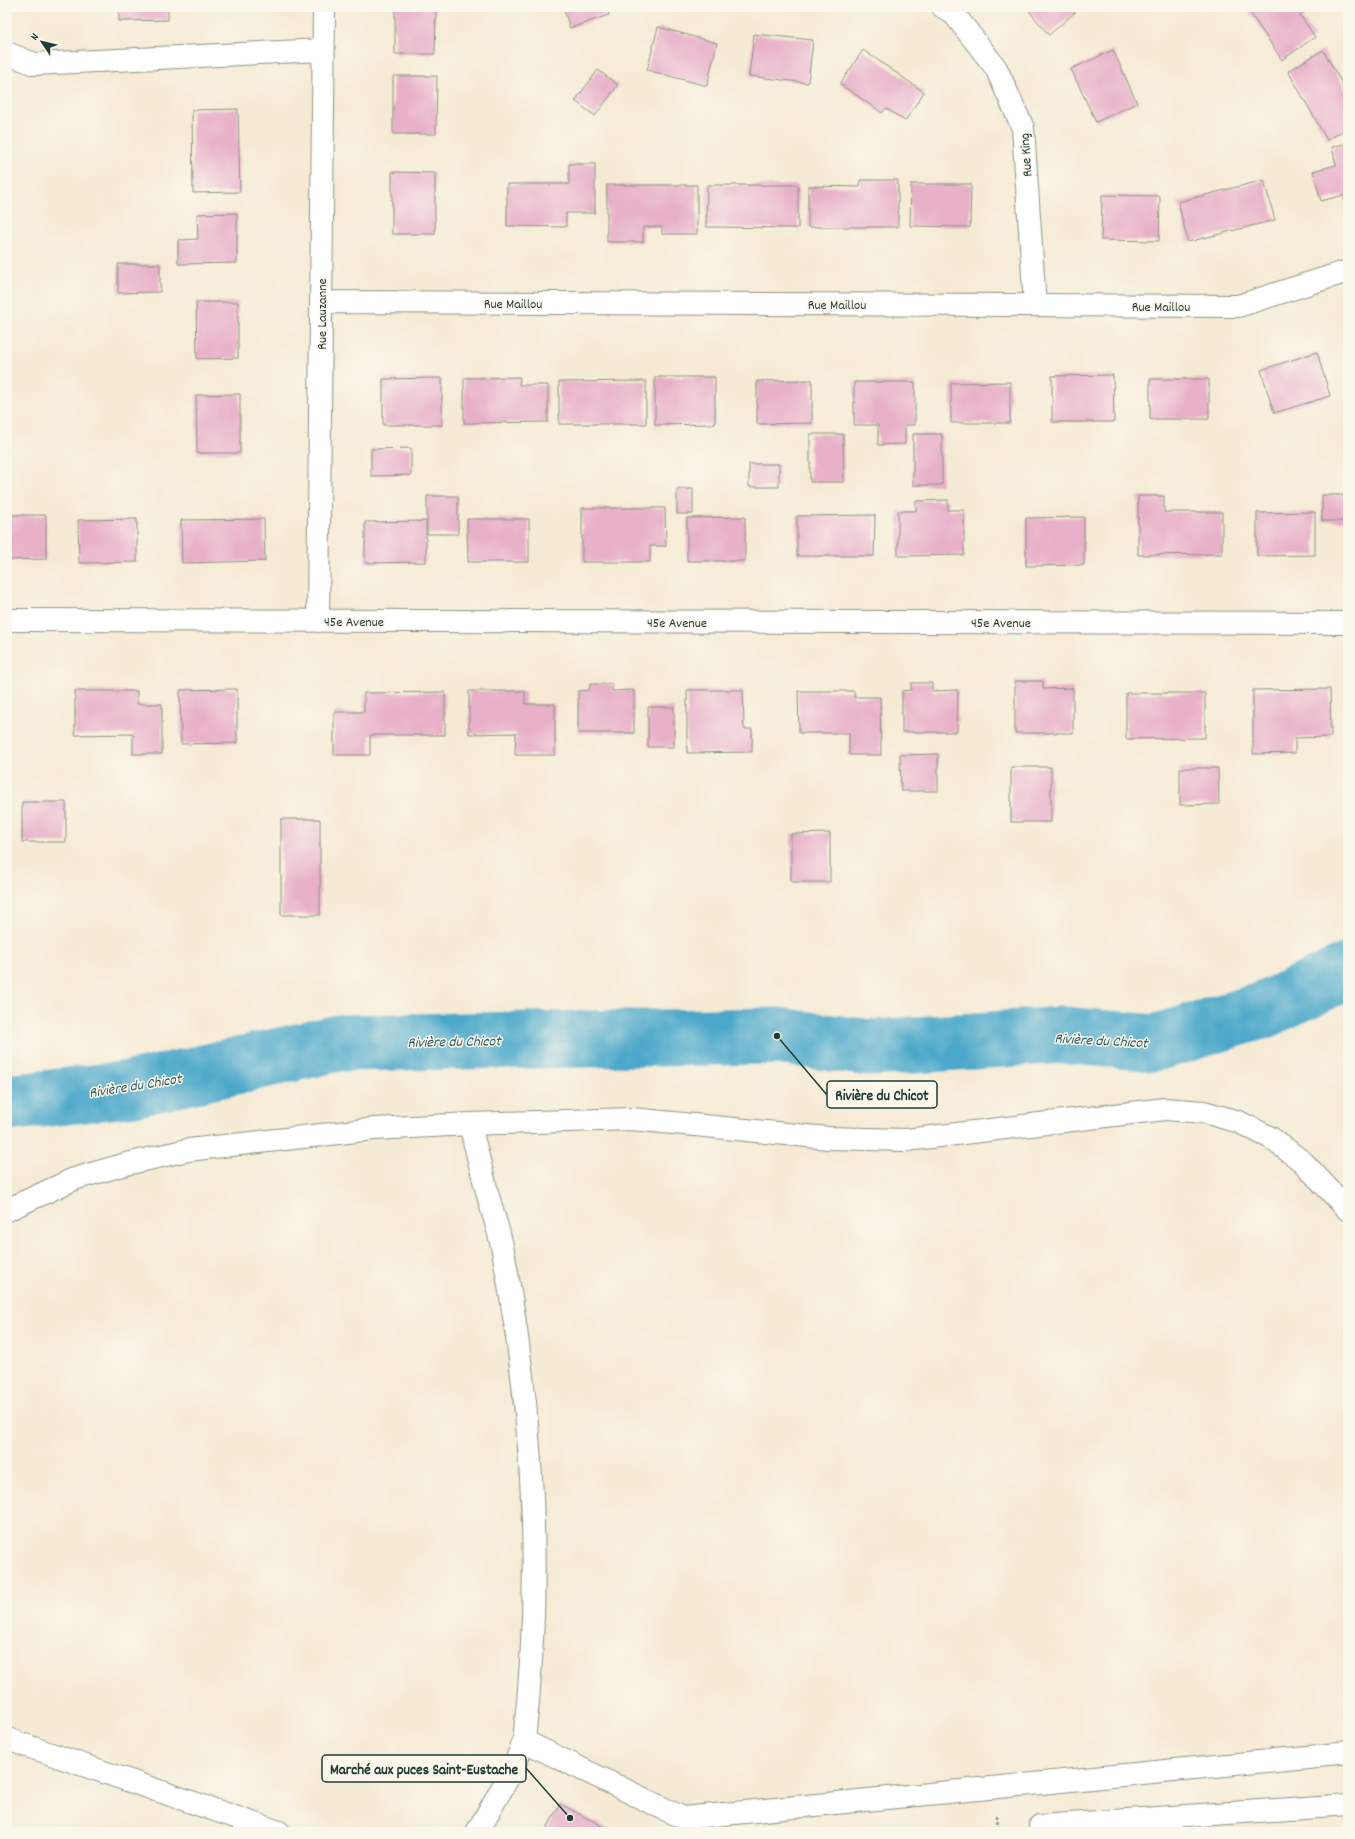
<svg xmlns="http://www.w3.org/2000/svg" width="1355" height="1839" font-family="Dekko,sans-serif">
	<rect width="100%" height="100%" fill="#fbf7ec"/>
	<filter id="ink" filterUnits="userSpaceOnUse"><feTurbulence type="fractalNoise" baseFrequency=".025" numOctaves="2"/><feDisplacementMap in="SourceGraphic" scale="8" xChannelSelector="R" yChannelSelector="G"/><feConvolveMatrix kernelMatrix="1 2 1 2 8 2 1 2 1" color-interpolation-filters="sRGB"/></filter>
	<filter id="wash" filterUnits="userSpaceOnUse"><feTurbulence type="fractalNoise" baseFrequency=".012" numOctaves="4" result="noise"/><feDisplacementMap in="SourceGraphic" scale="16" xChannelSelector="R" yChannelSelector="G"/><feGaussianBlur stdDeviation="0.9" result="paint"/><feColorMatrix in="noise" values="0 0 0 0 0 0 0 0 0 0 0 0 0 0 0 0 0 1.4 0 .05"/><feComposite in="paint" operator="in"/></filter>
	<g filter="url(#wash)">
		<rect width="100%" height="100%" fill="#f5ead4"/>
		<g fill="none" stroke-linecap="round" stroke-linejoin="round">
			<path stroke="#4ca8ca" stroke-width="57" d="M7 1103 136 1088 339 1043 777 1036 871 1048 1063 1035 1155 1043 1264 1010 1348 971"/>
		</g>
		<g id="blocks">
			<path fill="#e8b1c9" d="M119 7H168V20L119 21Z
				M395 7H436L435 54H395Z
				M563 7H607L609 15 570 28Z
				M1026 7H1079L1080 8 1049 35Z
				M1246 7H1302L1305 12 1300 15 1315 37 1282 60Z
				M658 27 717 43 707 86 647 70Z
				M754 34 813 40 808 83 749 76Z
				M863 50 924 92 905 121 886 108 882 113 840 84Z
				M1113 50 1137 103 1096 122 1071 69Z
				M1323 50 1348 94V128L1327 140 1288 71Z
				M598 70 618 85 595 116 575 101Z
				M393 76H437L436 134H393Z
				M238 109 240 192 193 193 192 110Z
				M1348 143V200L1345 201 1344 195 1321 201 1313 171 1336 165 1332 147Z
				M569 164H595V213H566V227L507 226V184H569Z
				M392 172 435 173V234H392Z
				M860 180H898V227H808V186L860 187Z
				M1264 180 1275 220 1188 242 1178 202Z
				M911 184H971L970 227 910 226Z
				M607 185H697V234H662V227H643V242H607Z
				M707 185H798V228L706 227Z
				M1102 195 1160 196 1159 241 1101 240Z
				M237 213V263L178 264V240L198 239 197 214Z
				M118 264H160V292L118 293Z
				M196 302H238V358L197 359Z
				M1317 352 1330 396 1274 413 1261 370Z
				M1113 375 1114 422H1052V376Z
				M520 377 519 385H548V422L464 423V378Z
				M655 377H715V424L655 425Z
				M442 378V425H383V379Z
				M1150 379H1209V419H1150Z
				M812 380V423L757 424V381Z
				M646 381V424H559V382Z
				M854 382H915V425H905V444L878 445V425H854Z
				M1010 382V423H951V383Z
				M240 394V453H197L196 395Z
				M810 434H843L844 482H810Z
				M913 434H942V485H913Z
				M411 448V475L371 476V449Z
				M749 464H779V487H749Z
				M677 489H693V514H677Z
				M1322 495H1344L1345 521H1322Z
				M427 496H458V534H427Z
				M1138 496H1164V512H1222V554L1138 555Z
				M948 500V510H964V555L898 556V511H916V501Z
				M582 508H665L666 546H650V562H582Z
				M1315 512V555L1257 556V513Z
				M7 515H46V559L7 560Z
				M875 515 874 556H797V516Z
				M745 517V561H687V518Z
				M1084 517V565L1026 566V518Z
				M137 519V562L79 563 78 520Z
				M264 519 265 561 182 563 181 520Z
				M467 519H529V562H468Z
				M426 521V562L365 563V522Z
				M1015 681H1043V689L1073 688V733H1015Z
				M911 683H932V691L958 690 957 732H902V691L911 690Z
				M590 684H612V691L634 690V733H578V691L589 690Z
				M237 689V743L181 744 180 690Z
				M1330 689 1331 737 1295 738V753L1253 754V690Z
				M687 690H743L744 729H752V752L687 753Z
				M75 691H137V704H162V754H133V734L75 735Z
				M469 691H525V704H555V755H515L516 733 469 734Z
				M798 691H854V697H880L881 755H849V733H799Z
				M445 692V735H370V755H334V712H364V693Z
				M1126 693H1205V738L1126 739Z
				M648 707H674V747H648Z
				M938 754V791H901L900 755Z
				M1011 767H1051V822H1011Z
				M1180 768H1218L1219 804 1180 805Z
				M22 802H66V842H22Z
				M281 819H320V915H281Z
				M830 833V882H791V834Z
				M560 1804 614 1832H545Z"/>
		</g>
	</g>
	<g filter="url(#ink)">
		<use href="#blocks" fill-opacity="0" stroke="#8a9484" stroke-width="1"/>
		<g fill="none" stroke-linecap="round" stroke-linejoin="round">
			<defs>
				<path id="minor" d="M943 7 954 14 996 68 1023 128 1035 305
					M7 53 34 64 323 50
					M321 302 1238 306 1348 271
					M7 620 1348 623
					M318 621 324 7
					M470 1124C476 1150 483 1176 490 1203 495 1219 500 1235 503 1251 533 1412 543 1578 524 1741L683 1818 1348 1753
					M7 1210 74 1179 126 1164 188 1150 374 1129 470 1124 632 1119 828 1138 906 1140 1165 1109 1204 1112 1239 1122 1271 1138 1303 1162 1348 1210
					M7 1739 279 1832
					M477 1832 513 1769 524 1741
					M1040 1832V1826L1348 1805"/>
			</defs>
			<use href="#minor" stroke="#8a9484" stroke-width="24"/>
			<path stroke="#8a9484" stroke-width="2.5" stroke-dasharray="3 3" stroke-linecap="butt" d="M997 1815 998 1832
				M998 1830 1013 1829"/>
			<use href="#minor" stroke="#fff" stroke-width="22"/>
		</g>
	</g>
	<g text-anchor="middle" stroke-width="3" stroke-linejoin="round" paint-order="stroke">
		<g font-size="14" fill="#1f3d34" stroke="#fbf7ec">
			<text transform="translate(1025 155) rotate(-94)" y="5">Rue King</text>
			<text x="513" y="308">Rue Maillou</text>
			<text x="837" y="309">Rue Maillou</text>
			<text x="1161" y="311">Rue Maillou</text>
			<text transform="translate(321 314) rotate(-90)" y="5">Rue Lauzanne</text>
			<text x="354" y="626">45e Avenue</text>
			<text x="677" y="627">45e Avenue</text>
			<text x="1001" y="627">45e Avenue</text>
		</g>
		<g font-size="15" font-style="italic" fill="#2c5d61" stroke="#fbf7ec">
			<text transform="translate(1101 1040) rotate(3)" y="5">Rivière du Chicot</text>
			<text transform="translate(454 1041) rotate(-1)" y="5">Rivière du Chicot</text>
			<text transform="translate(135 1085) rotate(-9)" y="5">Rivière du Chicot</text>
		</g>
	</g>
	<path fill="none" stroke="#1f3d34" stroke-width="1.5" d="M777 1036L827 1095M570 1818L526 1768"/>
	<g fill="#1f3d34" stroke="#fbf7ec" stroke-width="1.5">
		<circle cx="777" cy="1036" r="4"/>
		<circle cx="570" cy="1818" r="4"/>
	</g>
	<g fill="#fbf7ec" stroke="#1f3d34" stroke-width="1.5">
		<rect x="827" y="1081" width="110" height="27" rx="4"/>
		<rect x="322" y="1755" width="204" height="27" rx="4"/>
	</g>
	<g font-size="15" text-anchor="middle" font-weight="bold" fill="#1f3d34">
		<text x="882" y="1100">Rivière du Chicot</text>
		<text x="424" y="1774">Marché aux puces Saint-Eustache</text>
	</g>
	<rect width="1355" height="1839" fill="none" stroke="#fbf7ec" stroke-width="24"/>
	<g transform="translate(42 42) rotate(305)" stroke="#fbf7ec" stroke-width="3" paint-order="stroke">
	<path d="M0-3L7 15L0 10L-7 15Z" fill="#1f3d34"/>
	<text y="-6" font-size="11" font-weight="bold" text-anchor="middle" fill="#1f3d34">N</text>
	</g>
</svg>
